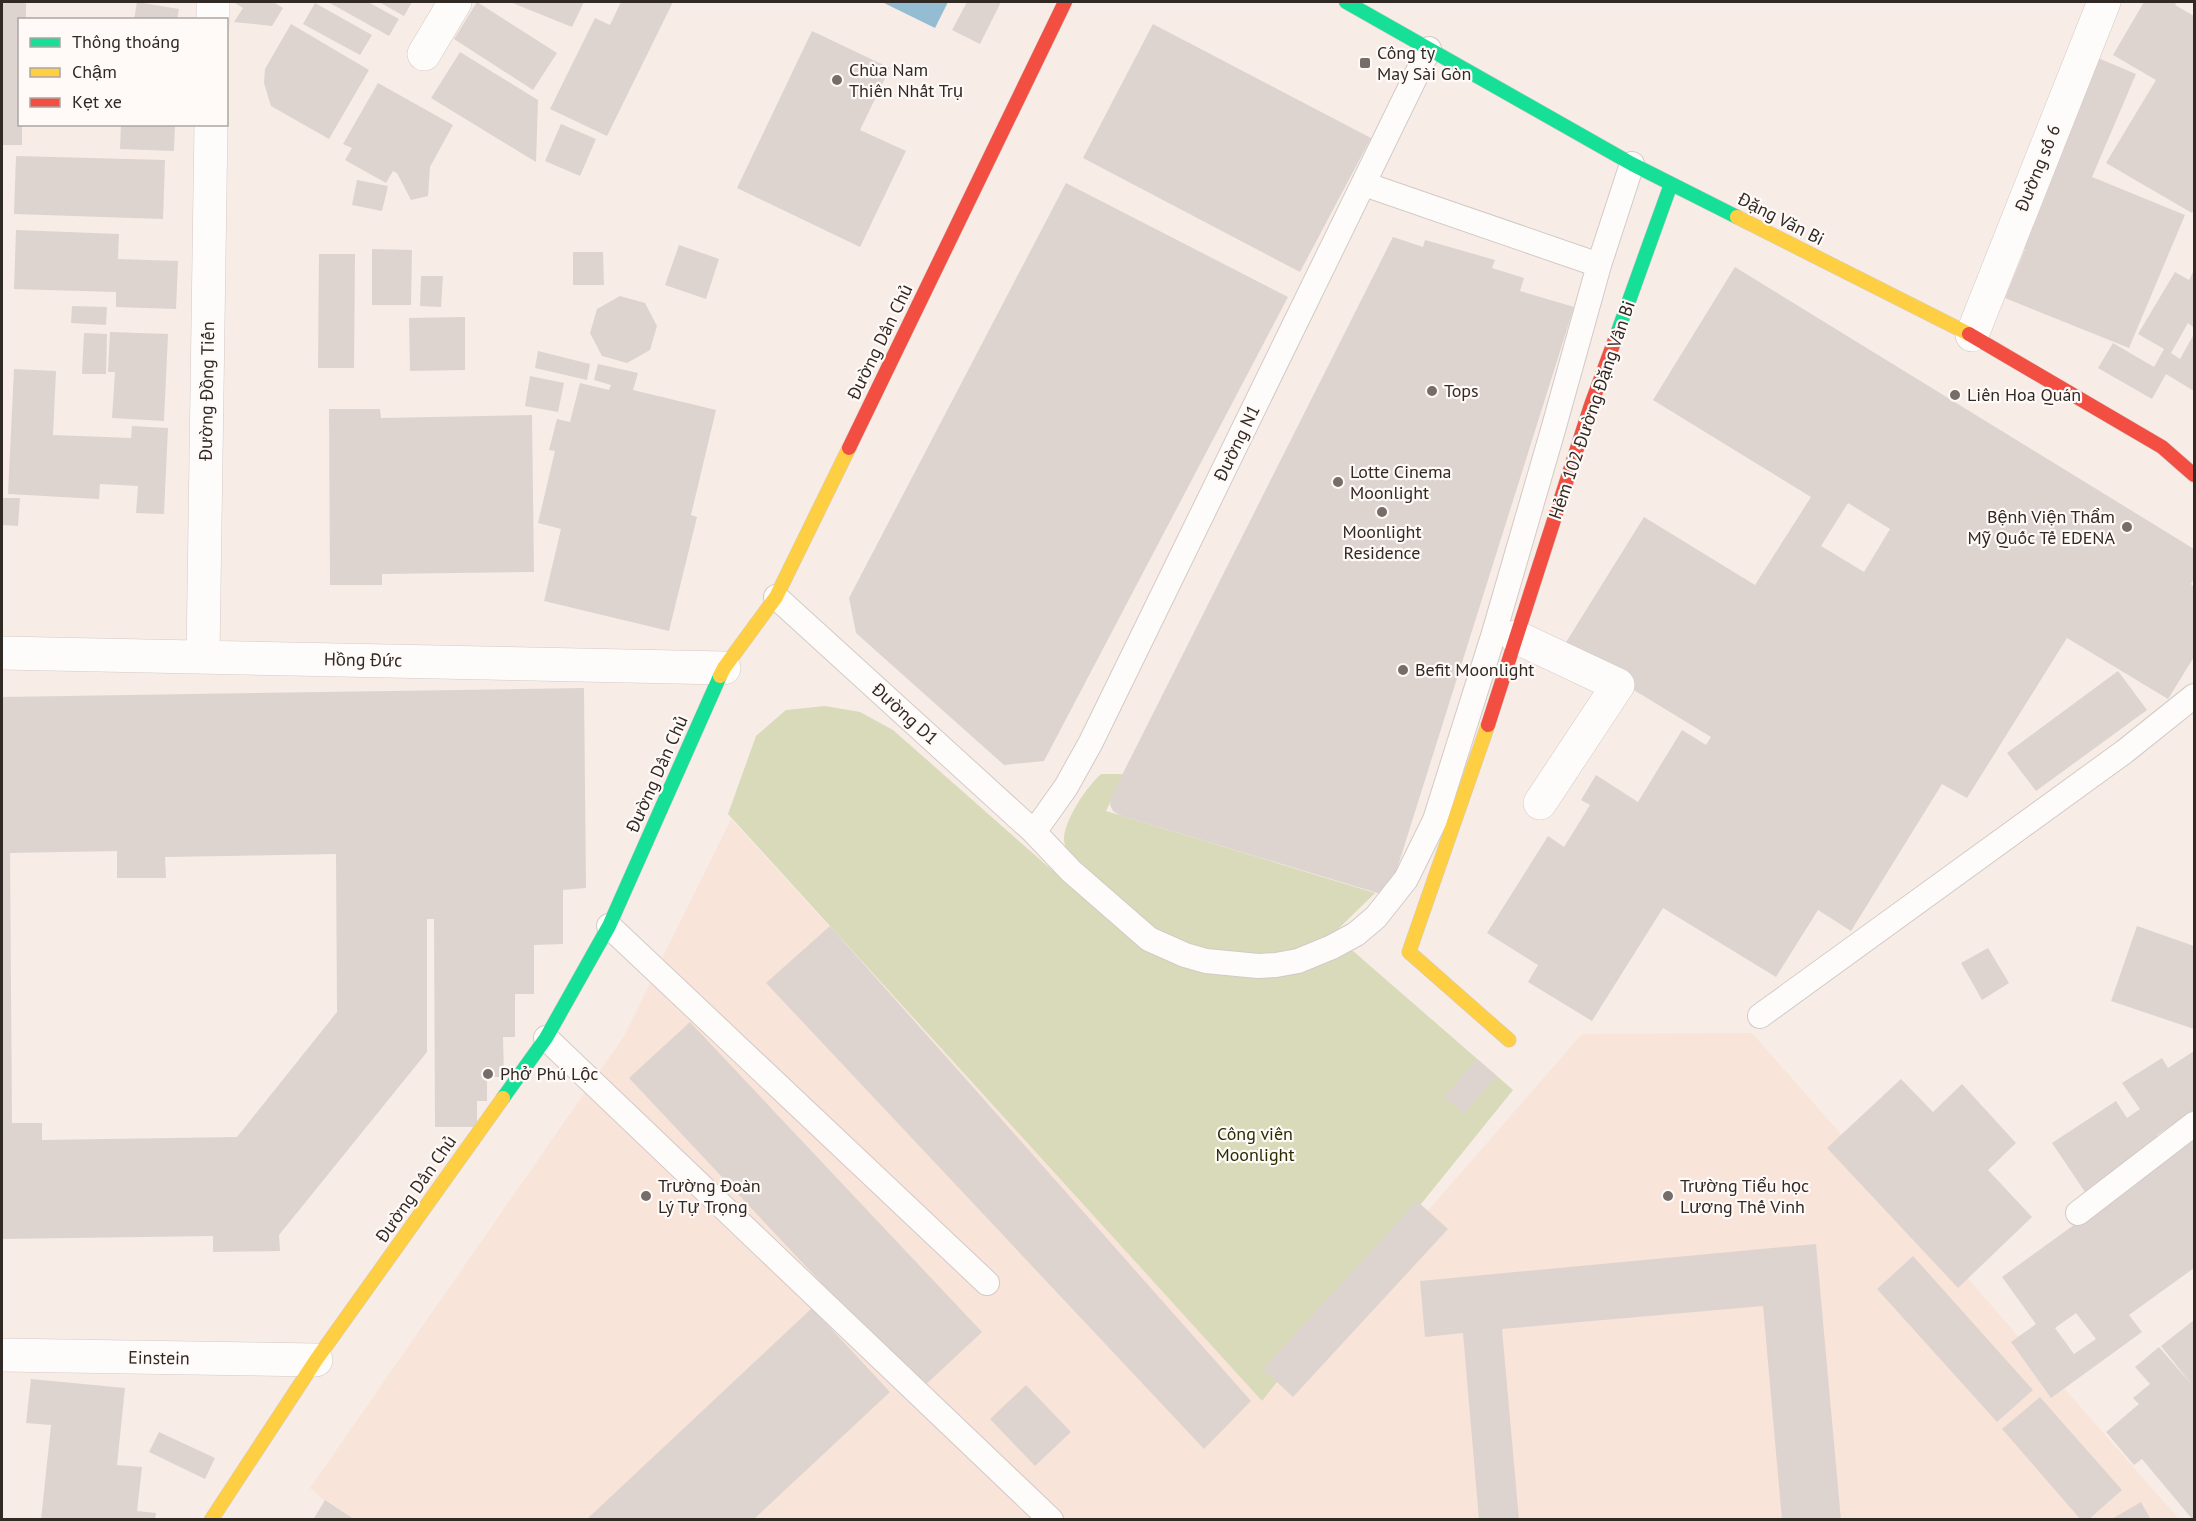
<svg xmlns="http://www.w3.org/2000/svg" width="2196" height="1521" font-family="'PT Sans',sans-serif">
	<rect width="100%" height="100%" fill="#f7ece6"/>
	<path fill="#f9e4d9" d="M731 819 1262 1401 1582 1034 1752 1033 2179 1519 347 1520 310 1488 624 1036Z"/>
	<path fill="#d8dab9" d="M825 706 860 712 893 730 1045 864 1124 929 1166 958 1210 974 1241 977H1273L1343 950 1353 951 1513 1090 1262 1401 728 814 756 736 786 710Z
		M1101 774H1123L1106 811 1375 893 1337 930 1315 943 1280 955 1208 952 1163 936 1067 853C1066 849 1064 843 1064 839 1064 821 1087 786 1101 774Z"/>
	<path fill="#94bcd3" d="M882 2H948L935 28Z"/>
	<path fill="#ddd4d0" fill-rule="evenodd" d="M2 2H26V20H20V124H22V145H2Z
		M137 2 179 9 177 20H134Z
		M233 2H273L283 8 272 26 234 22 243 8Z
		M328 2H368L399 19 389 36Z
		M379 2H412L404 16Z
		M477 2 557 53 533 90 454 39Z
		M510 2H584L572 27Z
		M621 2H673L607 136 550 109 595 18 610 25Z
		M967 2H1001L980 44 952 30Z
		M2144 2H2177L2175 5 2194 16V209L2192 213 2106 163 2156 80 2113 55Z
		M315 3 372 35 360 55 303 24Z
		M291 24 369 70 329 139 271 106 264 83 265 69Z
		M1153 24 1371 138 1300 272 1083 158Z
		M812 31 890 68 860 130 906 151 860 247 737 188Z
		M460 52 538 100 536 162 431 98Z
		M2098 58 2136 74 2092 177 2185 215 2129 348 2005 298 2025 249 2015 245Z
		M378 83 453 125 430 167 428 196 411 200 397 173 393 171 386 183 345 160 352 148 343 144Z
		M121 124H175L174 151 120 149Z
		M561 124 596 139 580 176 545 161Z
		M16 156 165 160 163 219 14 214Z
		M357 180 388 186 382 211 352 205Z
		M1066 183 1288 297 1044 761 1004 765 856 633 849 598Z
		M16 230 119 234 118 259 178 261 176 309 116 307V292L14 289Z
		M1393 237 1423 247 1425 240 1495 260 1492 268 1524 278 1520 291 1574 307 1391 888 1384 895 1119 815 1113 811 1110 805 1111 797Z
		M679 245 719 259 706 299 665 285Z
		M372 249 412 250 411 305H372Z
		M573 252H603L604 285H573Z
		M319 254H355L354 368H318Z
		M1735 267 2194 549V578L2191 584 2194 587V657L2168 699 2067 638 1967 798 1942 784 1851 931 1818 910 1776 977 1663 908 1592 1021 1528 982 1538 965 1487 933 1548 836 1564 847 1590 805 1581 800 1596 775 1638 802 1682 730 1706 745 1711 737 1563 647 1644 517 1755 585 1811 497 1653 400ZM1848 503 1890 529 1864 572 1821 546Z
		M2194 270V328L2188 323 2171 353 2180 359 2194 334V391L2166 374 2152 399 2098 368 2113 343 2154 367 2164 349 2138 334 2175 272 2189 280Z
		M421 276H443L441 307 420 306Z
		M620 296 645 303 657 326 650 350 627 363 602 356 590 333 597 309Z
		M72 306 107 307 106 325 71 323Z
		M465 317V370L410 371 409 318Z
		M110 332 168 334 164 421 112 418 115 372H108Z
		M84 333 107 334 106 374H82Z
		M538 351 590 364 587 380 535 368Z
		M598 364 638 373 633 390 716 410 691 515 697 517 669 631 544 601 561 529 538 523 555 451 549 450 557 419 570 422 580 383 609 390 611 385 594 380Z
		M14 369 56 371 53 435 131 438 132 426 168 428 164 514 136 513 138 486 100 484 99 499 8 494Z
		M530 376 564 383 558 412 525 406Z
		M329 409H380L381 418 532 415 534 572 382 574V585H330Z
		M2 498H20L18 526 2 525Z
		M2118 671 2147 710 2036 791 2007 753Z
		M584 688 586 888 563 890V944L534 945V994H515V1037H503L504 1077H487V1101H477V1127H435L434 919H427V1052L279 1235 280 1251 213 1252V1236L2 1239V697ZM117 851V878H166L165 857 336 854 337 1012 237 1137 42 1140V1123H12L10 853Z
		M830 926 1251 1401 1204 1449 766 983Z
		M2137 926 2194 946V1029L2111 1001Z
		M1988 948 2009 983 1982 1000 1961 963Z
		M690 1022 982 1332 921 1389 629 1078Z
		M2194 1051V1111L2157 1135 2161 1142 2085 1192 2052 1143 2116 1101 2127 1118 2140 1109 2122 1083 2162 1058 2168 1068Z
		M1477 1059 1497 1076 1464 1114 1444 1097Z
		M1901 1079 1933 1112 1962 1084 2016 1143 1988 1170 2032 1217 1958 1288 1827 1148Z
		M2194 1138V1268L2129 1315 2142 1332 2051 1398 2011 1342 2036 1324 2002 1277ZM2076 1313 2096 1339 2074 1354 2055 1328Z
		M1417 1201 1448 1229 1293 1397 1263 1369Z
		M1816 1244 1841 1520H1782L1763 1306 1502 1329 1519 1520H1479L1463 1333 1425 1337 1420 1281Z
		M1913 1256 2033 1390 1997 1422 1877 1289Z
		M812 1308 890 1392 753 1520H586Z
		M2194 1320V1520H2193L2142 1459 2134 1465 2106 1432 2139 1404 2133 1398 2150 1384 2135 1367 2159 1347 2193 1386 2161 1346Z
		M31 1379 125 1388 117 1465 142 1467 137 1511 156 1513 155 1520H41L51 1425 26 1423Z
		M1026 1385 1071 1432 1035 1466 990 1419Z
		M2040 1397 2122 1490 2088 1520H2081L2002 1429Z
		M159 1432 215 1458 205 1479 149 1452Z
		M325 1500 355 1520H313Z
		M2141 1502 2151 1520H2110Z"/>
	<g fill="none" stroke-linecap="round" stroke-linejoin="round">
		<defs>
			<path id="lane" d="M1364 184 1599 265
				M776 597 1034 832 1071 871 1149 939 1185 955 1206 961 1258 966 1276 965 1298 961 1332 947 1356 934 1376 917 1406 879 1435 820 1494 633 1553 430 1599 265 1632 164
				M1034 832 1066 787 1091 742 1429 49
				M609 926 987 1283
				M1760 1016 2124 752 2194 696
				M546 1038 1051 1520
				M2078 1213 2194 1124"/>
			<path id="street" d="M213 20V2
				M424 54 455 2
				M1972 335 2104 2
				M1516 637 1618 685 1540 803
				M2 653 724 668
				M203 657 211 124
				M2 1355 316 1360"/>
			<path id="fast" d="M1346 2 1632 164 1737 217
				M1617 334 1671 184
				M503 1098 546 1038 609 926 720 676"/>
			<path id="slow" d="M1737 217 1969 334
				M720 676 724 668 776 597 849 448
				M1488 725 1409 952 1509 1040
				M211 1520 316 1360 503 1098"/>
			<path id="jam" d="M1969 334 2162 447 2194 475
				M849 448 1065 2
				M1488 725 1591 405 1617 334"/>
		</defs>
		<use href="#lane" stroke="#d3cac6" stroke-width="26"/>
		<use href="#street" stroke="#d3cac6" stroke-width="34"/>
		<use href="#fast" stroke="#d3cac6" stroke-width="15"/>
		<use href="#slow" stroke="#d3cac6" stroke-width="15"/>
		<use href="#jam" stroke="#d3cac6" stroke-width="15"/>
		<use href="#lane" stroke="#fefcfb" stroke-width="24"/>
		<use href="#street" stroke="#fefcfb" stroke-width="33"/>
		<use href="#fast" stroke="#16e098" stroke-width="14"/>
		<use href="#slow" stroke="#ffcf43" stroke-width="14"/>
		<use href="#jam" stroke="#f24e42" stroke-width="14"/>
	</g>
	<g fill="#766d68" stroke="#fffaf8" stroke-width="2">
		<rect x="1359" y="57" width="12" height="12" rx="3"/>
		<circle cx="837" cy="80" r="6"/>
		<circle cx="1432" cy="391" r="6"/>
		<circle cx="1955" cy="395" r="6"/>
		<circle cx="1338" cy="482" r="6"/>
		<circle cx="1382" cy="512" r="6"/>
		<circle cx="2127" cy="527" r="6"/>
		<circle cx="1403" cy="670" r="6"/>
		<circle cx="488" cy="1074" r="6"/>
		<circle cx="646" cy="1196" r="6"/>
		<circle cx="1668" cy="1196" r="6"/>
	</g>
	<g text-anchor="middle" stroke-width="4.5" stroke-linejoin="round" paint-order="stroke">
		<g font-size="18" fill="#302924" stroke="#fffaf8" text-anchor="start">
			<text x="1377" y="59">Công ty<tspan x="1377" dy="21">May Sài Gòn</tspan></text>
			<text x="849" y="76">Chùa Nam<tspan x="849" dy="21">Thiên Nhất Trụ</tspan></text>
			<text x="1444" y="397">Tops</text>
			<text x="1967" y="401">Liên Hoa Quán</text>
			<text x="1350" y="478">Lotte Cinema<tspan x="1350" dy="21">Moonlight</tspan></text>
			<text x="2115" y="523" text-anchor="end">Bệnh Viện Thẩm<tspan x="2115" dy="21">Mỹ Quốc Tế EDENA</tspan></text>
			<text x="1382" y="538" text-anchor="middle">Moonlight<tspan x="1382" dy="21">Residence</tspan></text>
			<text x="1415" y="676">Befit Moonlight</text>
			<text x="500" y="1080">Phở Phú Lộc</text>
			<text x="658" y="1192">Trường Đoàn<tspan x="658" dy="21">Lý Tự Trọng</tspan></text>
			<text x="1680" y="1192">Trường Tiểu học<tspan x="1680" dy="21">Lương Thế Vinh</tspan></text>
		</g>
		<g font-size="18" fill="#302924" stroke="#fffaf8">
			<text transform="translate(2038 168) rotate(-68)" y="6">Đường số 6</text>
			<text transform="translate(1781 219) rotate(27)" y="6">Đặng Văn Bi</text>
			<text transform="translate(880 342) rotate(-64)" y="6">Đường Dân Chủ</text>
			<text transform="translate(207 391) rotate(-89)" y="6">Đường Đồng Tiến</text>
			<text transform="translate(1592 410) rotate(-71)" y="6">Hẻm 102 Đường Đặng Vân Bi</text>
			<text transform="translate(1237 443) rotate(-64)" y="6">Đường N1</text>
			<text transform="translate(363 660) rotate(1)" y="6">Hồng Đức</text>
			<text transform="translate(905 714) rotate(42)" y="6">Đường D1</text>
			<text transform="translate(657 774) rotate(-66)" y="6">Đường Dân Chủ</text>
			<text transform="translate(416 1189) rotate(-55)" y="6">Đường Dân Chủ</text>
			<text transform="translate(159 1358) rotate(1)" y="6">Einstein</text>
		</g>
		<g font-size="18" fill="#262e00" stroke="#fffaf8">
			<text x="1255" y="1140">Công viên<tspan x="1255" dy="21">Moonlight</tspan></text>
		</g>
	</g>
	<rect width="2196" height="1521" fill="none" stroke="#302924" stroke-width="6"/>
	<rect x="18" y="18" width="210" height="108" fill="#fffaf8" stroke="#aca6a3" stroke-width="1.5"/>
	<rect x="30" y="38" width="30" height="9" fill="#16e098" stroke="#aca6a3" stroke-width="1.5"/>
	<text x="72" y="48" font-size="18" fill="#302924">Thông thoáng</text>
	<rect x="30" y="68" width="30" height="9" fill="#ffcf43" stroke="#aca6a3" stroke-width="1.5"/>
	<text x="72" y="78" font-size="18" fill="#302924">Chậm</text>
	<rect x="30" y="98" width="30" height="9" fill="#f24e42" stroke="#aca6a3" stroke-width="1.5"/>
	<text x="72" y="108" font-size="18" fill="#302924">Kẹt xe</text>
</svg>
